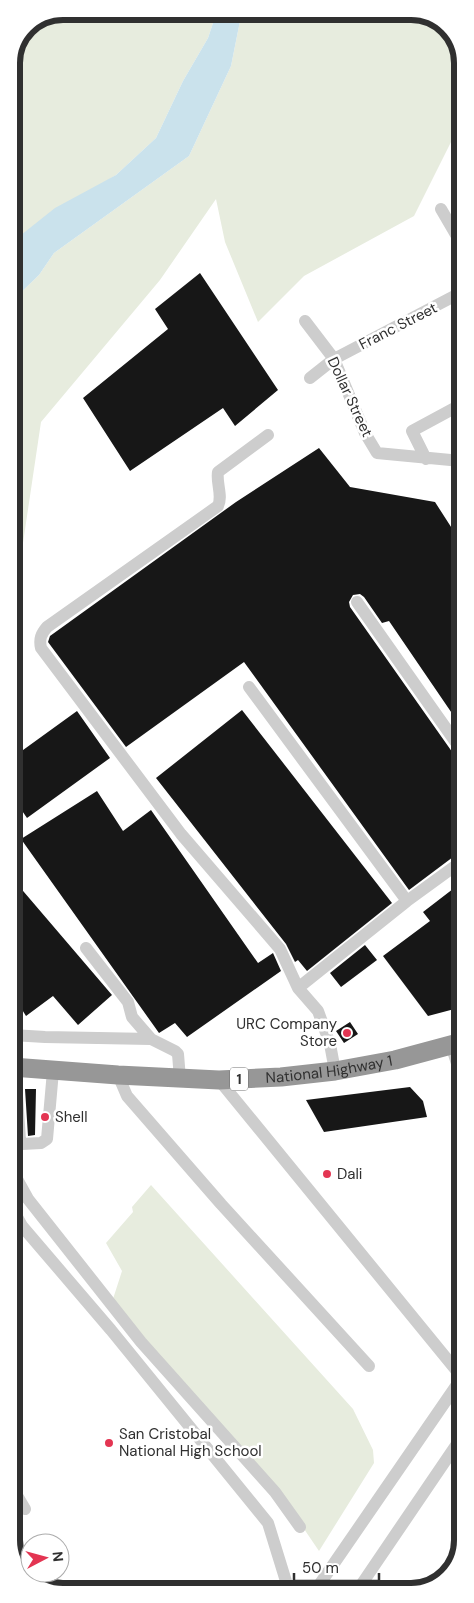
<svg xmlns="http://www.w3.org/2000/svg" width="474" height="1603" font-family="'DM Sans',sans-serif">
	<rect width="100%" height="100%" fill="#fff"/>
	<path fill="#e7ecde" d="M63 11H217L208 38 183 81 156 138 116 175 11 243V60L27 26Z
		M242 11 417 12 445 24 462 53V120L414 216 304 276 258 322 225 242 216 199 160 280 41 422 12 617V301L39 275 54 253 189 156 231 66Z
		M151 1185 353 1409 373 1450 374 1463 319 1551 279 1492 112 1302 122 1271 106 1243 133 1212 132 1207Z"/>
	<path fill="#cae2ec" d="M217 11H242L231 66 189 156 54 253 39 275 12 301 11 243 55 208 116 175 156 138 183 81 208 38Z"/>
	<path fill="#171717" d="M200 273 278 390 235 426 223 408 130 471 83 398 168 329 155 309Z
		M319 448 350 487 435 502 462 544V728L389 621 382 623 364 597 360 594 353 595 349 602 350 607 455 756 462 761V853L457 854 409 890 244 662 126 747 48 642 50 636 236 502Z
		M242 710 392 903 307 971 298 960 295 962 286 944 156 778Z
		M77 711 110 758 27 818 12 796V758Z
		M97 791 123 831 151 810 258 963 273 953 281 971 187 1037 175 1023 159 1033 21 839Z
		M12 878 112 995 78 1025 53 996 26 1016 21 1008 12 1016Z
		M462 882V1007L428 1016 383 956 430 921 423 912Z
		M365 945 377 960 341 987 330 973Z
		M350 1022 358 1034 344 1043 336 1031Z
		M410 1087 423 1101 427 1117 324 1132 306 1100Z
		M25 1089H36L35 1135 28 1136Z"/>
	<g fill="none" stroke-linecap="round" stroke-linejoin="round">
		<path stroke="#cdcdcd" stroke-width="12" d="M441 209 462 245
			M305 321 334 359 365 433 377 453 461 461 462 463
			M310 378 334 359 462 292
			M268 435 218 472C216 483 223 496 218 506L47 627C41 634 39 639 41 648L181 834 280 949 298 988 318 1011 330 1044 335 1071
			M426 459 412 431 462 404
			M357 602 462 751
			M249 687 407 901
			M86 948 128 1002 132 1017 151 1039 175 1051 178 1054 180 1079
			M298 988 407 901 462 861
			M12 1035 45 1037 151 1039
			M451 1045 462 1079
			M15 1067 20 1140 22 1144 41 1143 47 1139 53 1071
			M118 1075 127 1096 221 1204 369 1366
			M219 1080 456 1370 463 1376
			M12 1170 28 1199 141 1342 275 1492 300 1527
			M12 1208 22 1226 111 1330 268 1523 289 1591
			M12 1487 25 1509
			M315 1591 463 1376
			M357 1591 463 1435"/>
		<path stroke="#979797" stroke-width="19" id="s1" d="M12 1067 118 1075 219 1080 281 1077 335 1071 395 1060 462 1042"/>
	</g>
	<g fill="#e33552" stroke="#fff" stroke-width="2">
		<circle cx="347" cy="1033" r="5"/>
		<circle cx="45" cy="1117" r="5"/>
		<circle cx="327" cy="1174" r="5"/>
		<circle cx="109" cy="1443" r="5"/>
	</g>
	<g text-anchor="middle" stroke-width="5" stroke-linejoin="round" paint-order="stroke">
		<rect fill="#fff" stroke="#6e6e6e" stroke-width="1" x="230" y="1067.5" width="18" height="23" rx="4"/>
		<g font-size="14" font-weight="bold" fill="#303030">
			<text x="239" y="1084">1</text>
		</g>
		<g font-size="15" fill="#303030" stroke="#fff">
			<text transform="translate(398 326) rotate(-27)" y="5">Franc Street</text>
			<text transform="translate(350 397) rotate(65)" y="5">Dollar Street</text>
			<text dy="5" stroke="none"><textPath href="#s1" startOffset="318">National Highway 1</textPath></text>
		</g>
		<g font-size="15" fill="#303030" stroke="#fff" text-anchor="start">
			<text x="337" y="1029" text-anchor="end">URC Company<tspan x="337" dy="17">Store</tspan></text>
			<text x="55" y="1122">Shell</text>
			<text x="337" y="1179">Dali</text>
			<text x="119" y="1439">San Cristobal<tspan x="119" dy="17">National High School</tspan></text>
		</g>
	</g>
	<path d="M0 0H474V1603H0ZM63 20H411A43 43 0 0 1 454 63V1540A43 43 0 0 1 411 1583H63A43 43 0 0 1 20 1540V63A43 43 0 0 1 63 20Z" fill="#fff" fill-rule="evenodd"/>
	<path fill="none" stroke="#303030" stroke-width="6" d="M63 20H411A43 43 0 0 1 454 63V1540A43 43 0 0 1 411 1583H63A43 43 0 0 1 20 1540V63A43 43 0 0 1 63 20Z"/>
	<g transform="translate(45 1558) rotate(84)"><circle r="24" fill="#ffffff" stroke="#acacac"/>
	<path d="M0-4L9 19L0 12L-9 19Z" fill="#e33552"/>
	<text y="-8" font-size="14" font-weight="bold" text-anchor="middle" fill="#303030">N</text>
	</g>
	<path d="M294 1573v8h85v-8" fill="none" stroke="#303030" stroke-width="2.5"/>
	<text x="302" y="1573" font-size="15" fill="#303030" stroke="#ffffff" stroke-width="4" paint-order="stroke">50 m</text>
</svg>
